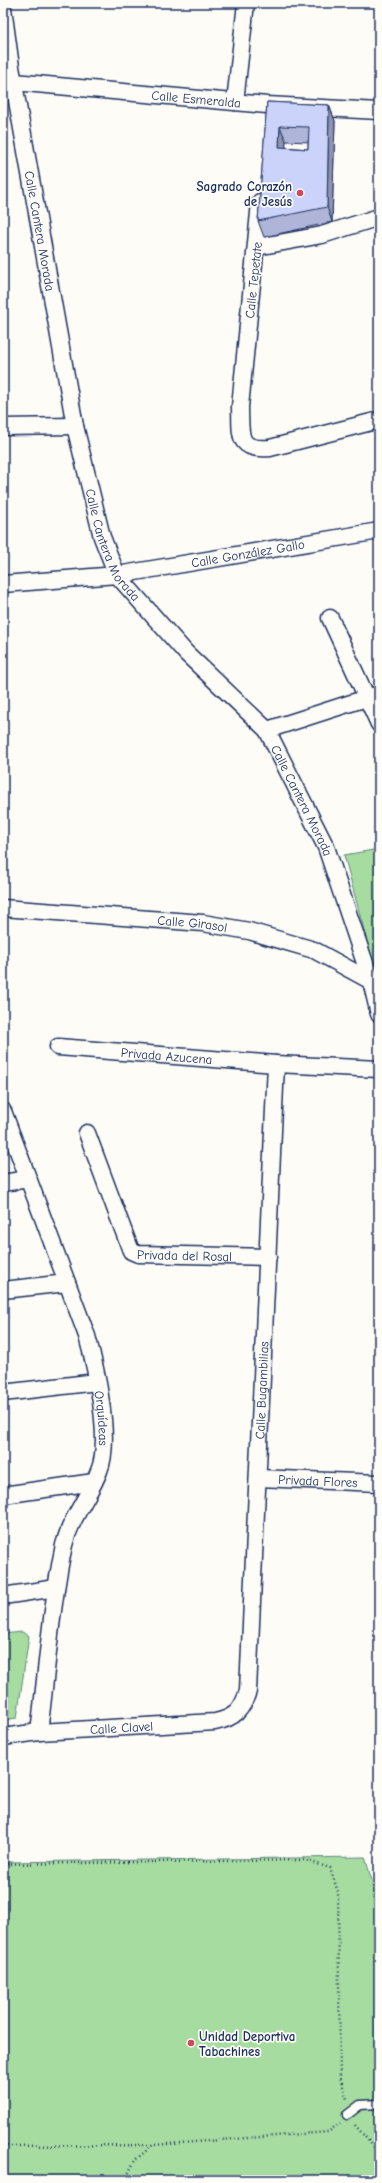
<svg xmlns="http://www.w3.org/2000/svg" width="382" height="2183" font-family="'Comic Neue',sans-serif">
	<rect width="100%" height="100%" fill="#fdfcf7"/>
	<filter id="ink" filterUnits="userSpaceOnUse"><feTurbulence type="fractalNoise" baseFrequency=".025" numOctaves="2"/><feDisplacementMap in="SourceGraphic" scale="8" xChannelSelector="R" yChannelSelector="G"/><feConvolveMatrix kernelMatrix="1 2 1 2 8 2 1 2 1" color-interpolation-filters="sRGB"/></filter>
	<g filter="url(#ink)">
		<path fill="#a6dca0" stroke="#60867f" d="M379 849V971H375L344 855Z
			M22 1632 29 1636 17 1718 3 1720V1634Z
			M365 1857 379 1905V2180H3V1862Z"/>
		<g fill="none" stroke-linecap="round" stroke-linejoin="round">
			<defs>
				<path id="service" d="M347 2115 360 2105 379 2104"/>
				<g id="minor">
					<path id="s1" d="M3 8 11 67 75 426 102 537 117 575 186 653 267 730 326 847 371 981 379 1014"/>
					<path id="s2" d="M14 82 267 105 379 111"/>
					<path d="M235 102 246 3"/>
					<path d="M260 202 240 407C241 434 236 451 270 448L379 420"/>
					<path d="M257 247 322 235 379 217"/>
					<path d="M3 427 75 426"/>
					<path id="s3" d="M3 584 117 575 379 531"/>
					<path d="M330 618 379 724"/>
					<path d="M267 730 379 694"/>
					<path id="s4" d="M3 908 203 923 249 931 314 950 371 981"/>
					<path id="s5" d="M58 1047 276 1064 379 1069"/>
					<path id="s6" d="M3 1111 87 1336C96 1368 112 1440 99 1471 89 1497 71 1517 64 1545 51 1606 47 1669 39 1732"/>
					<path id="s7" d="M87 1133 131 1251 138 1254 268 1257"/>
					<path d="M3 1183 28 1179"/>
					<path d="M3 1290 67 1283"/>
					<path d="M3 1393 97 1382"/>
					<path id="s8" d="M258 1478 379 1483"/>
					<path d="M3 1495 94 1482"/>
					<path d="M3 1596 56 1588"/>
					<path id="s9" d="M3 1737 39 1732 215 1722C235 1718 242 1710 248 1691L276 1064"/>
				</g>
			</defs>
			<use href="#service" stroke="#1b2f5e" stroke-width="11"/>
			<use href="#minor" stroke="#1b2f5e" stroke-width="19"/>
			<path stroke="#1b2f5e" stroke-width="2.5" stroke-dasharray="1 3" stroke-linecap="butt" d="M3 1864 305 1860 330 1868 338 1892 340 2077 347 2099
				M355 2125 379 2153
				M3 2146 154 2145 328 2132 340 2123
				M125 2180 135 2160 153 2145"/>
			<use href="#service" stroke="#fdfcf7" stroke-width="8"/>
			<use href="#minor" stroke="#fdfcf7" stroke-width="16"/>
		</g>
		<path fill="#afb5d8" stroke="#1b2f5e" fill-rule="evenodd" d="M267 102 329 105 335 121 332 222 264 237 258 221ZM286 141 308 142V149L285 147Z"/>
		<path fill="#8f94b0" stroke="#1b2f5e" d="M329 105 335 121 332 222 327 207Z
			M280 126 286 141 285 163 279 147Z"/>
		<path fill="#ccd3fb" stroke="#1b2f5e" fill-rule="evenodd" d="M267 102 329 105 327 207 258 221ZM280 126 309 127 308 149 279 147Z"/>
	</g>
	<g fill="#d1495b" stroke="#fdfcf7" stroke-width="1.5">
		<circle cx="300" cy="193" r="4"/>
		<circle cx="191" cy="2043" r="4"/>
	</g>
	<g text-anchor="middle" stroke-width="3.5" stroke-linejoin="round" paint-order="stroke">
		<g font-size="13" fill="#1b2f5e" stroke="#fdfcf7">
			<text dy="5" stroke="none"><textPath href="#s2" startOffset="183">Calle Esmeralda</textPath></text>
			<text dy="5" stroke="none"><textPath href="#s1" startOffset="226">Calle Cantera Morada</textPath></text>
			<text transform="translate(253 280) rotate(-84)" y="5">Calle Tepetate</text>
			<text dy="5" stroke="none"><textPath href="#s1" startOffset="550">Calle Cantera Morada</textPath></text>
			<text dy="5" stroke="none"><textPath href="#s3" startOffset="247">Calle González Gallo</textPath></text>
			<text dy="5" stroke="none"><textPath href="#s1" startOffset="874">Calle Cantera Morada</textPath></text>
			<text dy="5" stroke="none"><textPath href="#s4" startOffset="190">Calle Girasol</textPath></text>
			<text dy="5" stroke="none"><textPath href="#s5" startOffset="109">Privada Azucena</textPath></text>
			<text dy="5" stroke="none"><textPath href="#s7" startOffset="180">Privada del Rosal</textPath></text>
			<text dy="5" stroke="none"><textPath href="#s9" startOffset="562">Calle Bugambilias</textPath></text>
			<text dy="5" stroke="none"><textPath href="#s6" startOffset="324">Orquídeas</textPath></text>
			<text dy="5" stroke="none"><textPath href="#s8" startOffset="60">Privada Flores</textPath></text>
			<text dy="5" stroke="none"><textPath href="#s9" startOffset="119">Calle Clavel</textPath></text>
		</g>
		<g font-size="13" font-weight="bold" fill="#1b2f5e" stroke="#fdfcf7" text-anchor="end">
			<text x="292" y="191">Sagrado Corazón<tspan x="292" dy="15">de Jesús</tspan></text>
			<text x="199" y="2041" text-anchor="start">Unidad Deportiva<tspan x="199" dy="15">Tabachines</tspan></text>
		</g>
	</g>
	<rect width="382" height="2183" fill="none" stroke="#fdfcf7" stroke-width="16"/>
	<rect x="8" y="8" width="366" height="2167" fill="none" stroke="#1b2f5e" stroke-width="1.5" filter="url(#ink)"/>
</svg>
